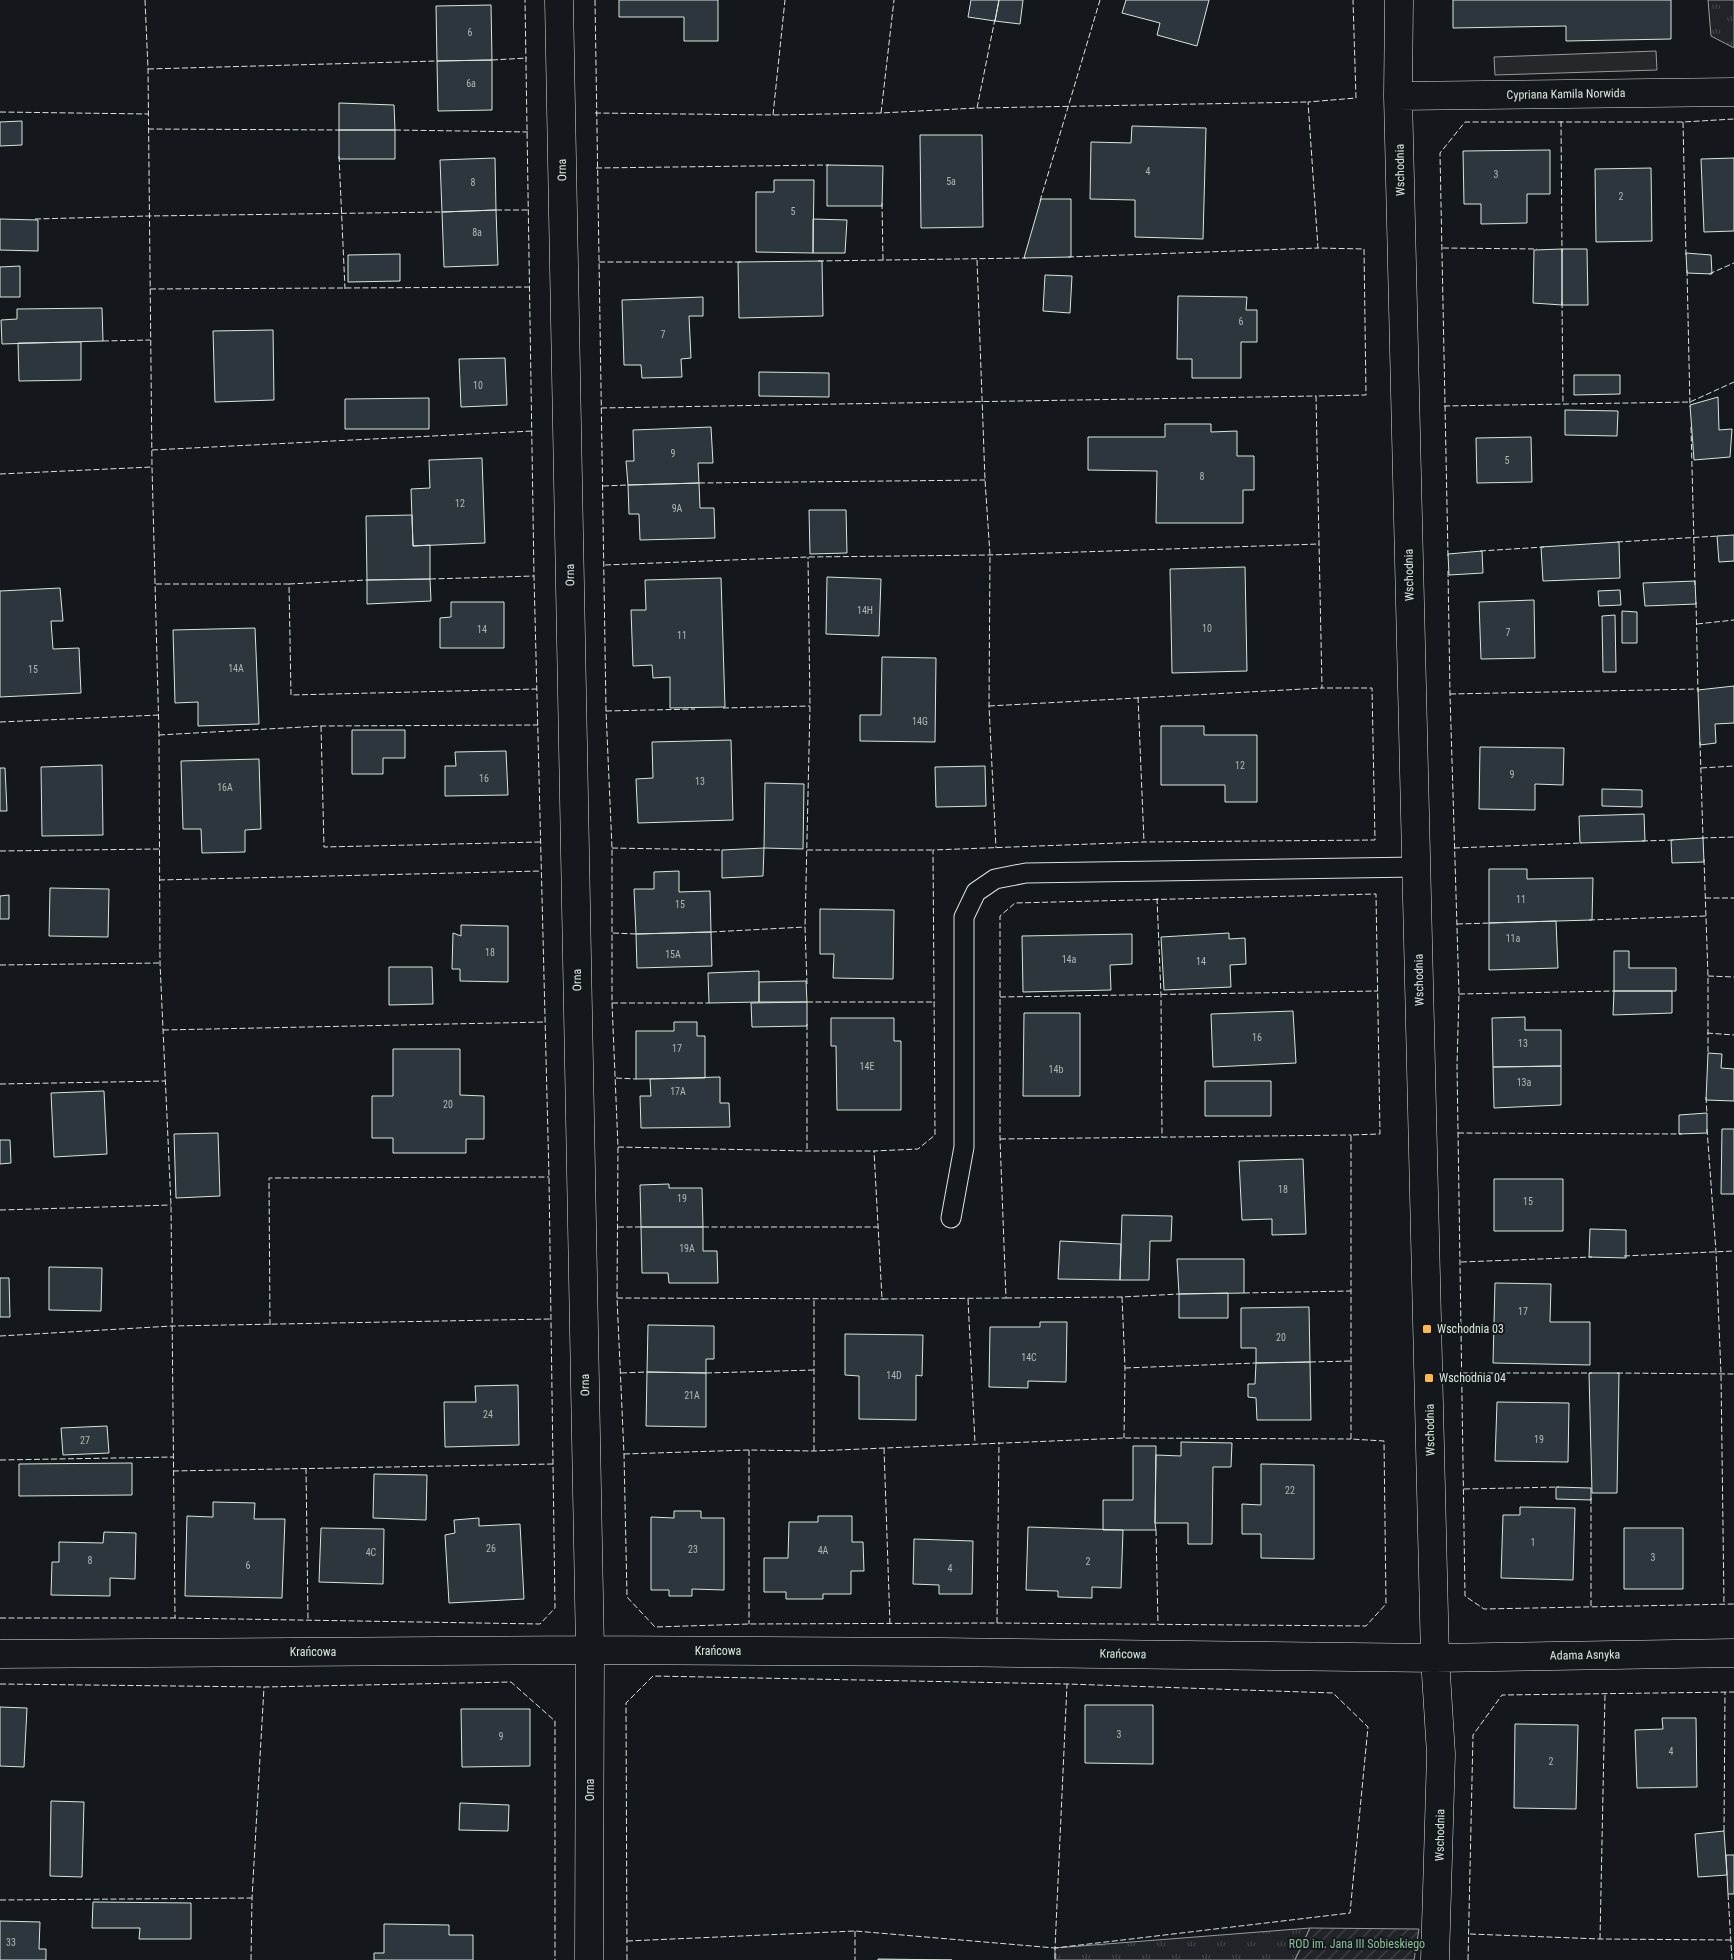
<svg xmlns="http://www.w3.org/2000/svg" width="1734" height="1960" font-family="'Roboto Condensed',sans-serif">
	<defs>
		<pattern id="grass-tufts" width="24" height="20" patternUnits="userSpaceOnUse" patternTransform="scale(1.25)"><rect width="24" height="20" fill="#202428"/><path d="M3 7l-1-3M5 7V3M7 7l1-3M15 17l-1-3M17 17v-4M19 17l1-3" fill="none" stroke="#404447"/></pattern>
		<pattern id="garden-furrows" width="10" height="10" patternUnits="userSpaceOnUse" patternTransform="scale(1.25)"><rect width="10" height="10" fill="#202428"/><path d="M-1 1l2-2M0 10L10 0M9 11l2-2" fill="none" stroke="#404447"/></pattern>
	</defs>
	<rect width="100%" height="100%" fill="#14181c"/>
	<path fill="url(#grass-tufts)" stroke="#939e99" d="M1708 0H1734V48L1711 36Z
		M1310 1928 1295 1960H1055V1948Z"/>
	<path fill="url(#garden-furrows)" stroke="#939e99" d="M1310 1928 1419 1929 1414 1960H1295Z"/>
	<path fill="#24282b" stroke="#939e99" d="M1656 51 1657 70 1495 75 1494 57Z"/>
	<path fill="#2c363c" stroke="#d8e6dc" d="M619 0H718V41H684V17H619Z
		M971 0H999L995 21 968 17Z
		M999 0H1023L1020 24 995 21Z
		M1126 0H1209L1197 46 1157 35 1160 23 1122 13Z
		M1453 0H1671V39L1566 41V26L1453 28Z
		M491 5 492 60 437 61 436 6Z
		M492 60V110L438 111 437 61Z
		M339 103 394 105 395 130H339Z
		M22 121V145L0 146V122Z
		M1132 126 1206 128 1203 239 1135 237V200L1090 199 1091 142 1131 143Z
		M339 130H395V159H339Z
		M920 135H982L983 227 921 228Z
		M1550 150V194H1527V223L1481 224V204H1464L1463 151Z
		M495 158 496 210 442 212 440 160Z
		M1734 158V231L1704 232 1701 159Z
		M827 165 883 166 882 206H827Z
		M1651 168 1652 241 1596 242 1595 169Z
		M774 180H814L813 253 756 252V192H774Z
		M1041 199H1071V257L1024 258Z
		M496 210 498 265 444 267 442 212Z
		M0 219 38 220V251L0 250Z
		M813 219 847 220 845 253H813Z
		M1562 249V305L1533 303 1534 250Z
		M1562 249H1587L1588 305H1562Z
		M1686 253 1711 255 1712 274 1687 273Z
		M400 254V281L348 282V255Z
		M822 261 823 316 739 318 738 262Z
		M20 266V297H0V267Z
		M1045 275 1072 276 1070 313 1043 311Z
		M1178 296 1247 297 1246 310H1257V342H1241V378H1192V359H1177Z
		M703 297V316H689L691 358 681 359 682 377 642 378 641 365H624L622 300Z
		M102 308 103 341 2 344 1 320 17 319V309Z
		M273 330 274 400 215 402 213 331Z
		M81 342V380L19 381 18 343Z
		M505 358 507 405 461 407 459 359Z
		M759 372 829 373V397L759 396Z
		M1574 375H1620V394L1574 395Z
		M1718 397 1719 430 1732 429 1730 457 1694 460 1690 405Z
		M429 398V429H345V399Z
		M1565 410 1618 411 1617 436 1565 435Z
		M1165 424H1211V432L1237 431V456H1254V490H1243V523H1156L1157 471 1088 470V437H1165Z
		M711 427 713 463H698L699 483 628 485 626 461H634L633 430Z
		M1531 437 1532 482 1477 483 1476 438Z
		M482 458 485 543 413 546 411 489 430 488 429 460Z
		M699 483 700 508H714L715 538 640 540 639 514H629L628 485Z
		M809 510H846L847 553 810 554Z
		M412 515 413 546 430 545V579L367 580 366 516Z
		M1734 535V561L1719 562 1717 536Z
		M1619 542 1620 578 1543 581 1541 547Z
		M1482 551 1483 573 1449 575 1448 554Z
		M1245 567 1247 671 1172 673 1170 569Z
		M827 577 881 579 879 636 826 634Z
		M721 578 725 707 670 708V677L653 678 652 665 633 666 631 610H646L645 580Z
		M430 579 431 601 367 604V580Z
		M1695 581 1696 604 1645 606 1643 583Z
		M60 588 63 621H51L53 649 79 648 81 693 0 697V591Z
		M1620 590 1621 605 1599 606 1598 591Z
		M1534 600 1535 658 1481 659 1479 602Z
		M451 602H504V648H440V618L451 617Z
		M1622 611 1637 612V643H1622Z
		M1615 615 1616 672H1603L1602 616Z
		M255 628 259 724 198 726V702L175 703 173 630Z
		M882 657 936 658 935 742 860 741V715H881Z
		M1734 686V723L1715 724 1716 743 1700 745 1698 690Z
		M1161 726H1204V735H1257V802H1225V785H1161Z
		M352 730H405V758H383V774H352Z
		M731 740 733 820 638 823 636 779 653 778 652 742Z
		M1480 747 1564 748 1563 785 1535 784V810L1479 809Z
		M506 751 508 795 445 796V766H456L455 752Z
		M259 759 261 829 245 830V852L202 853 201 829H183L181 761Z
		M102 765 103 835 42 836 41 767Z
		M985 766 986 806 936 807 935 767Z
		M0 768H5L7 811H0Z
		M765 783 804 784 803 849 764 848Z
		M1602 789 1642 790V807L1602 806Z
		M1644 814 1645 841 1580 843 1579 816Z
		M1703 838 1704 862 1672 863 1671 840Z
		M764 848 763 876 722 878V850Z
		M1489 869H1527V879L1593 878 1592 920 1489 923Z
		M679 871V892L710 891 711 932 636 934 634 889H654V872Z
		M50 888 109 889 108 937 49 936Z
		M9 895V919H0V896Z
		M820 909 894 910 893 979 833 978 834 954H820Z
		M1556 921 1558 968 1489 970V923Z
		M461 925 508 926V982L460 981V969H452L453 933 461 936Z
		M711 932 712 966 637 968 636 934Z
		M1229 933V939L1245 938 1246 964 1230 965 1231 987 1164 990 1161 937Z
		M1132 934V964L1110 965 1111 990 1023 992 1022 936Z
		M1614 951H1629V968H1676V991H1614Z
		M389 967H432L433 1004 389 1005Z
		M759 971V1002L709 1003 708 973Z
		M806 981 807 1002H759V982Z
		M1614 991H1672V1013L1613 1015Z
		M807 1002V1026L752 1027 751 1003Z
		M1293 1011 1296 1063 1213 1067 1211 1014Z
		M1024 1013H1080V1096H1023Z
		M1525 1017V1030H1561V1066L1493 1067 1492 1018Z
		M831 1018H894V1041H901V1110H837L836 1046H831Z
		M674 1022H697V1036H705V1078L636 1079V1031H674Z
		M393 1049H460V1095L484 1096V1139H466V1153H393V1138H372V1096H393Z
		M1708 1053 1722 1054 1721 1068 1734 1069V1101L1706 1100Z
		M1561 1066V1105L1494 1108 1493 1067Z
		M720 1077V1103H729L730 1127 641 1128 640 1096H651L650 1079Z
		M1205 1081H1271V1116H1205Z
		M104 1091 107 1154 54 1157 51 1093Z
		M1707 1113V1133L1679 1134V1115Z
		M1722 1129H1734V1194H1721Z
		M218 1133 220 1196 176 1198 174 1134Z
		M0 1140H10L11 1163 0 1164Z
		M1303 1159 1306 1234 1272 1235V1219L1242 1220 1239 1161Z
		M1494 1179H1563V1231H1494Z
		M669 1184V1188H702L703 1227H641L640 1185Z
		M1122 1215 1172 1216 1171 1241H1150L1149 1280H1120Z
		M641 1227H703V1251H717L718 1283H669L668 1273H642Z
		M1590 1229 1626 1230V1258L1589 1257Z
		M1060 1241 1121 1244 1120 1280 1058 1279Z
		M1177 1259H1244V1293L1179 1294Z
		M49 1267 102 1268 101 1311 49 1310Z
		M0 1278H9L10 1317H0Z
		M1495 1283 1551 1284 1550 1322H1590V1365L1493 1363Z
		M1228 1293V1318H1179V1294Z
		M1309 1307 1310 1362 1256 1363V1348H1241V1308Z
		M1040 1322H1067L1066 1382 1028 1381V1388L989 1387 990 1327H1040Z
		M648 1325 714 1326V1359H706V1373L647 1372Z
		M845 1334 923 1335 922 1376 916 1375V1420L859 1419V1376L845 1375Z
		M1310 1362 1311 1420H1257L1256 1398 1248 1397V1384H1255L1256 1363Z
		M647 1372 706 1373V1427L646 1426Z
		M1589 1373H1619L1617 1493H1592Z
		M518 1385 519 1445 445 1447 444 1402H476L475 1386Z
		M1497 1402 1569 1403 1568 1462 1495 1461Z
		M107 1426 109 1453 63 1455 61 1428Z
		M1181 1442 1232 1443 1231 1467H1213L1212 1544H1188V1523H1155L1156 1455 1181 1456Z
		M1133 1446H1156L1155 1523 1156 1530H1103V1500H1133Z
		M132 1463V1495L19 1496V1464Z
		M1261 1464 1314 1465V1559L1261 1558V1534H1242V1504L1261 1505Z
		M374 1474 427 1475 426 1520 373 1518Z
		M1556 1487 1591 1488V1500L1556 1499Z
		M213 1502 255 1503 254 1519H285L282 1598 185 1596 187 1516 213 1517Z
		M1520 1507 1575 1508 1573 1580 1501 1578 1503 1515H1520Z
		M674 1511H701V1518H724V1590L692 1589V1596H669V1590H651V1517L674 1518Z
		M818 1516H852V1542H863L864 1571H851V1594H823V1599H786V1592H764V1558H788L789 1522H818Z
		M479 1518V1526L520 1524 524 1599 449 1603 445 1535 455 1533 454 1520Z
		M1028 1527 1123 1530 1121 1588 1092 1587V1598L1058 1597V1591L1026 1590Z
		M321 1528 384 1529 383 1584 319 1582Z
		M1624 1528H1683V1589H1624Z
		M104 1532 136 1533 135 1579 110 1578V1596L51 1595 52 1562H59V1542L103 1543Z
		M914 1539 973 1541 972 1594H939V1585L913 1584Z
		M1085 1705H1153V1764L1085 1763Z
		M0 1707 27 1708 24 1767 0 1766Z
		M461 1709H530V1766L462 1767Z
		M1662 1718H1696L1697 1787 1637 1788 1635 1730 1663 1729Z
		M1515 1724 1578 1725 1576 1809 1514 1808Z
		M51 1801 84 1802 82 1877 50 1876Z
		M460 1803 509 1805 508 1831 459 1830Z
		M1724 1831 1727 1875 1698 1877 1695 1834Z
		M1726 1855H1734V1894H1728Z
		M93 1902 191 1903V1939H139L140 1928H92Z
		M0 1921 40 1922 39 1949H46V1960H0Z
		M384 1924 449 1925V1935H473V1960H374V1953H384Z
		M878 1959 952 1960H878Z"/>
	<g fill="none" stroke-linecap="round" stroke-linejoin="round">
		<defs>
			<path id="service" d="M951 1218 964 1147V917L976 892 995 879 1026 873 1416 867"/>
			<path id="minor" d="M559 0 590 1650 589 1960
				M1399 0 1398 96 1435 1658 1441 1754 1435 1960
				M1398 96 1734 92
				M0 1654 590 1650 941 1652 1435 1658 1734 1653"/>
		</defs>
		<use href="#service" stroke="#d8e6dc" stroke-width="21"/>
		<use href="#minor" stroke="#d8e6dc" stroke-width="29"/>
		<use href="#service" stroke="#14181c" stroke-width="19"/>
		<use href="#minor" stroke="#14181c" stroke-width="28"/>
		<path stroke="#d8e6dc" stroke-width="1" stroke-dasharray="6 2.5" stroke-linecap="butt" d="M145 0 148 69 152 467 159 735 160 963 171 1205 175 1618
			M595 0 606 711 612 848V1003L618 1147 617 1298 624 1454 627 1597 655 1627 749 1624 997 1623 1366 1626 1386 1604 1384 1441 1351 1439V1135L1380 1134 1376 894 1015 903 1000 916V1139L1006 1298 882 1299 874 1151 918 1149 935 1135 933 850 1144 842 1375 840 1372 688H1322L1316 396 1366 395 1364 249 1318 248 1308 102 1356 98 1353 0
			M492 60 527 58
			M148 69 437 61
			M977 108 995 19
			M0 112 148 114
			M595 113 773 115 881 113 977 108 1308 102
			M881 113 894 0
			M773 115 785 0
			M1561 121 1562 252
			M1683 122 1686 255
			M148 129 339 130V131
			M395 130 528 132
			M339 156 345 289
			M596 168 829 165
			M1040 201 1100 0
			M882 203 883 260
			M496 210H529
			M35 219 148 216 442 212
			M1443 248 1537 249
			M1068 257 1318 248
			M977 260 985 480 990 555 989 706 996 848
			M818 261 1026 258
			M599 262H741
			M1687 270 1690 407
			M1709 274 1734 263
			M150 289 531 287
			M1562 302 1563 404
			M103 341 150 340
			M1444 406 1690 402 1734 382
			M601 408 1316 396
			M1691 427 1695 585
			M152 450 533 431
			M0 474 152 467
			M699 483 985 480
			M603 486 628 485
			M1617 542 1719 536
			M1480 551 1544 547
			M1448 556 1440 153 1465 122H1683L1734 119
			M605 565 808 557 990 555 1319 544
			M1448 571 1450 694 1459 994 1457 1065 1465 1596 1484 1609 1734 1604
			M430 579 534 576
			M156 584H289L291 695 537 689
			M289 584 367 580
			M1696 602 1698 692
			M1697 624 1734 620
			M1450 694 1699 689
			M1138 697 1144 842
			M989 706 1322 688
			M723 708 810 706
			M606 711 695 709
			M0 722 159 715
			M321 726 324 847 540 842
			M159 735 321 726 538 725
			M1700 742 1703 839
			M1701 768 1734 766
			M1702 838 1734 837
			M1642 841 1674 840
			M612 848 722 850
			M1454 848 1582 843
			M807 850H933
			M0 851 159 849
			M1704 859 1708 976V1054
			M159 880 541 871
			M1157 898 1161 995 1162 1137
			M1705 898H1734
			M1589 920 1706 916
			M1457 924 1491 923
			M711 932 805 927
			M613 933 636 934
			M0 965 160 963
			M1708 976 1734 977
			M807 984 805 927 810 706 808 557
			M1459 994 1614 991
			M1000 997 1378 991
			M807 1002H935
			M612 1003H709
			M807 1024V1151
			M163 1030 545 1022
			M1707 1033 1734 1035
			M616 1078 636 1079
			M0 1084 165 1081
			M1706 1097 1707 1114
			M1707 1129 1716 1252 1721 1374 1724 1604
			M1458 1133 1682 1134
			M1000 1139 1351 1135
			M618 1147 807 1151H874
			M0 1210 171 1205
			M618 1227H641
			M703 1227H878
			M1624 1256 1734 1251
			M1461 1262 1592 1257
			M1244 1293 1351 1291
			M1122 1297 1125 1368 1124 1438
			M617 1298 884 1299
			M1006 1298 1122 1297 1179 1294
			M968 1299 975 1443
			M270 1325 269 1178 549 1177
			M0 1336 172 1326 550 1319
			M1310 1362 1351 1361
			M1125 1368 1256 1363
			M621 1373 647 1372
			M706 1373 814 1370
			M1462 1373H1592
			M1617 1373 1734 1374
			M884 1448 890 1625
			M749 1450V1624
			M814 1451V1299
			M624 1454 749 1450 814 1451 1124 1438 1351 1439
			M0 1460 173 1457
			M306 1468 308 1619
			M173 1471 553 1464
			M1464 1489 1559 1487
			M1591 1498V1606
			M1156 1530 1158 1624
			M0 1618H175L540 1624 555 1608 549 1177 534 576 525 0
			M997 1623 999 1442
			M0 1684 264 1687 511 1682 555 1721V1960
			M1724 1831 1725 1692
			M1728 1894 1732 1960
			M0 1900 252 1898
			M855 1931V1960
			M1470 1934 1600 1939 1731 1940
			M1600 1939 1605 1694
			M627 1941 855 1931 1055 1948 1067 1684
			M251 1960 252 1898 264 1687
			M627 1960 626 1703 653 1676 1067 1684 1333 1693 1368 1727 1350 1913 1055 1948V1960
			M1468 1960 1473 1735 1502 1695 1734 1692"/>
	</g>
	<g fill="#ffb74d" stroke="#14181c" stroke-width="2">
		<rect x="1422" y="1324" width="10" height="10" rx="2.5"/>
		<rect x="1424" y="1373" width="10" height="10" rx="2.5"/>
	</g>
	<g text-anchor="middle" stroke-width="4" stroke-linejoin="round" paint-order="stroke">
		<g font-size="10" fill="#adbab4">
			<text x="470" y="36">6</text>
			<text x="471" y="87">6a</text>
			<text x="1148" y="175">4</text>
			<text x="1496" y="178">3</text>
			<text x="951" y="185">5a</text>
			<text x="473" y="186">8</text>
			<text x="1621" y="200">2</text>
			<text x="793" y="215">5</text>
			<text x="477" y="236">8a</text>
			<text x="1241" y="325">6</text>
			<text x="663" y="338">7</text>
			<text x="478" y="389">10</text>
			<text x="673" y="457">9</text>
			<text x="1507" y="464">5</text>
			<text x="1202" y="480">8</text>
			<text x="460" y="507">12</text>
			<text x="677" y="512">9A</text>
			<text x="865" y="614">14H</text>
			<text x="1207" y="632">10</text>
			<text x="482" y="633">14</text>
			<text x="1508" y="636">7</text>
			<text x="682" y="639">11</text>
			<text x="236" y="672">14A</text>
			<text x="33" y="673">15</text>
			<text x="920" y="725">14G</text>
			<text x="1240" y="769">12</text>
			<text x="1512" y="778">9</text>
			<text x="484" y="782">16</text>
			<text x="700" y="785">13</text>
			<text x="225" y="791">16A</text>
			<text x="1521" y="903">11</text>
			<text x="680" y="908">15</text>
			<text x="1513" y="942">11a</text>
			<text x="490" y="956">18</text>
			<text x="673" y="958">15A</text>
			<text x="1069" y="963">14a</text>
			<text x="1201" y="965">14</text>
			<text x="1257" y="1041">16</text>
			<text x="1523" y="1047">13</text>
			<text x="677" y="1052">17</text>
			<text x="867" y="1070">14E</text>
			<text x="1056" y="1073">14b</text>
			<text x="1524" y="1086">13a</text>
			<text x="678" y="1095">17A</text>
			<text x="448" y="1108">20</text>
			<text x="1283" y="1193">18</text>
			<text x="682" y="1202">19</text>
			<text x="1528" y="1205">15</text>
			<text x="687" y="1252">19A</text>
			<text x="1523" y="1315">17</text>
			<text x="1281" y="1341">20</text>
			<text x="1029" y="1361">14C</text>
			<text x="894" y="1379">14D</text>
			<text x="692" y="1399">21A</text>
			<text x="488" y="1418">24</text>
			<text x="1539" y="1443">19</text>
			<text x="85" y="1444">27</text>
			<text x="1290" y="1494">22</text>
			<text x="1533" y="1546">1</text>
			<text x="491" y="1552">26</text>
			<text x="693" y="1553">23</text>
			<text x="823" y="1554">4A</text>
			<text x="371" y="1556">4C</text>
			<text x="1653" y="1561">3</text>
			<text x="90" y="1564">8</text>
			<text x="1088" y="1565">2</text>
			<text x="248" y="1569">6</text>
			<text x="950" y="1572">4</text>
			<text x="1119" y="1738">3</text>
			<text x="501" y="1740">9</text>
			<text x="1671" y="1755">4</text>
			<text x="1551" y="1765">2</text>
			<text x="11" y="1946">33</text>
		</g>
		<g font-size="12" fill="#d8e6dc" stroke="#14181c">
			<text transform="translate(1566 94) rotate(-1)" y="4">Cypriana Kamila Norwida</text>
			<text transform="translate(562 170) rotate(-91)" y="4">Orna</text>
			<text transform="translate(1400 170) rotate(-91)" y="4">Wschodnia</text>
			<text transform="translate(570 575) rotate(-91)" y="4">Orna</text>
			<text transform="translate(1409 575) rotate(-91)" y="4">Wschodnia</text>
			<text transform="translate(577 980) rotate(-91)" y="4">Orna</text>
			<text transform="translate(1419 980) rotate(-91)" y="4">Wschodnia</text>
			<text transform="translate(585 1385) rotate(-91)" y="4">Orna</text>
			<text transform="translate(1430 1430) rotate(-91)" y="4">Wschodnia</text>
			<text x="718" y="1655">Krańcowa</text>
			<text x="313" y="1656">Krańcowa</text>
			<text transform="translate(1123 1654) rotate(1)" y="4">Krańcowa</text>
			<text transform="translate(1585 1655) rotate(-1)" y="4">Adama Asnyka</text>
			<text transform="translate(590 1790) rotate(-90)" y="4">Orna</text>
			<text transform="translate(1440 1835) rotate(-89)" y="4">Wschodnia</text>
		</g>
		<g font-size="12" fill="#d8e6dc" stroke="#14181c" text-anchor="start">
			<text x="1437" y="1333">Wschodnia 03</text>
			<text x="1439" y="1382">Wschodnia 04</text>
		</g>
		<g font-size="12" fill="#8ac095" stroke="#14181c">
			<text x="1357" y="1948">ROD im. Jana III Sobieskiego</text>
		</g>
	</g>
</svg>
